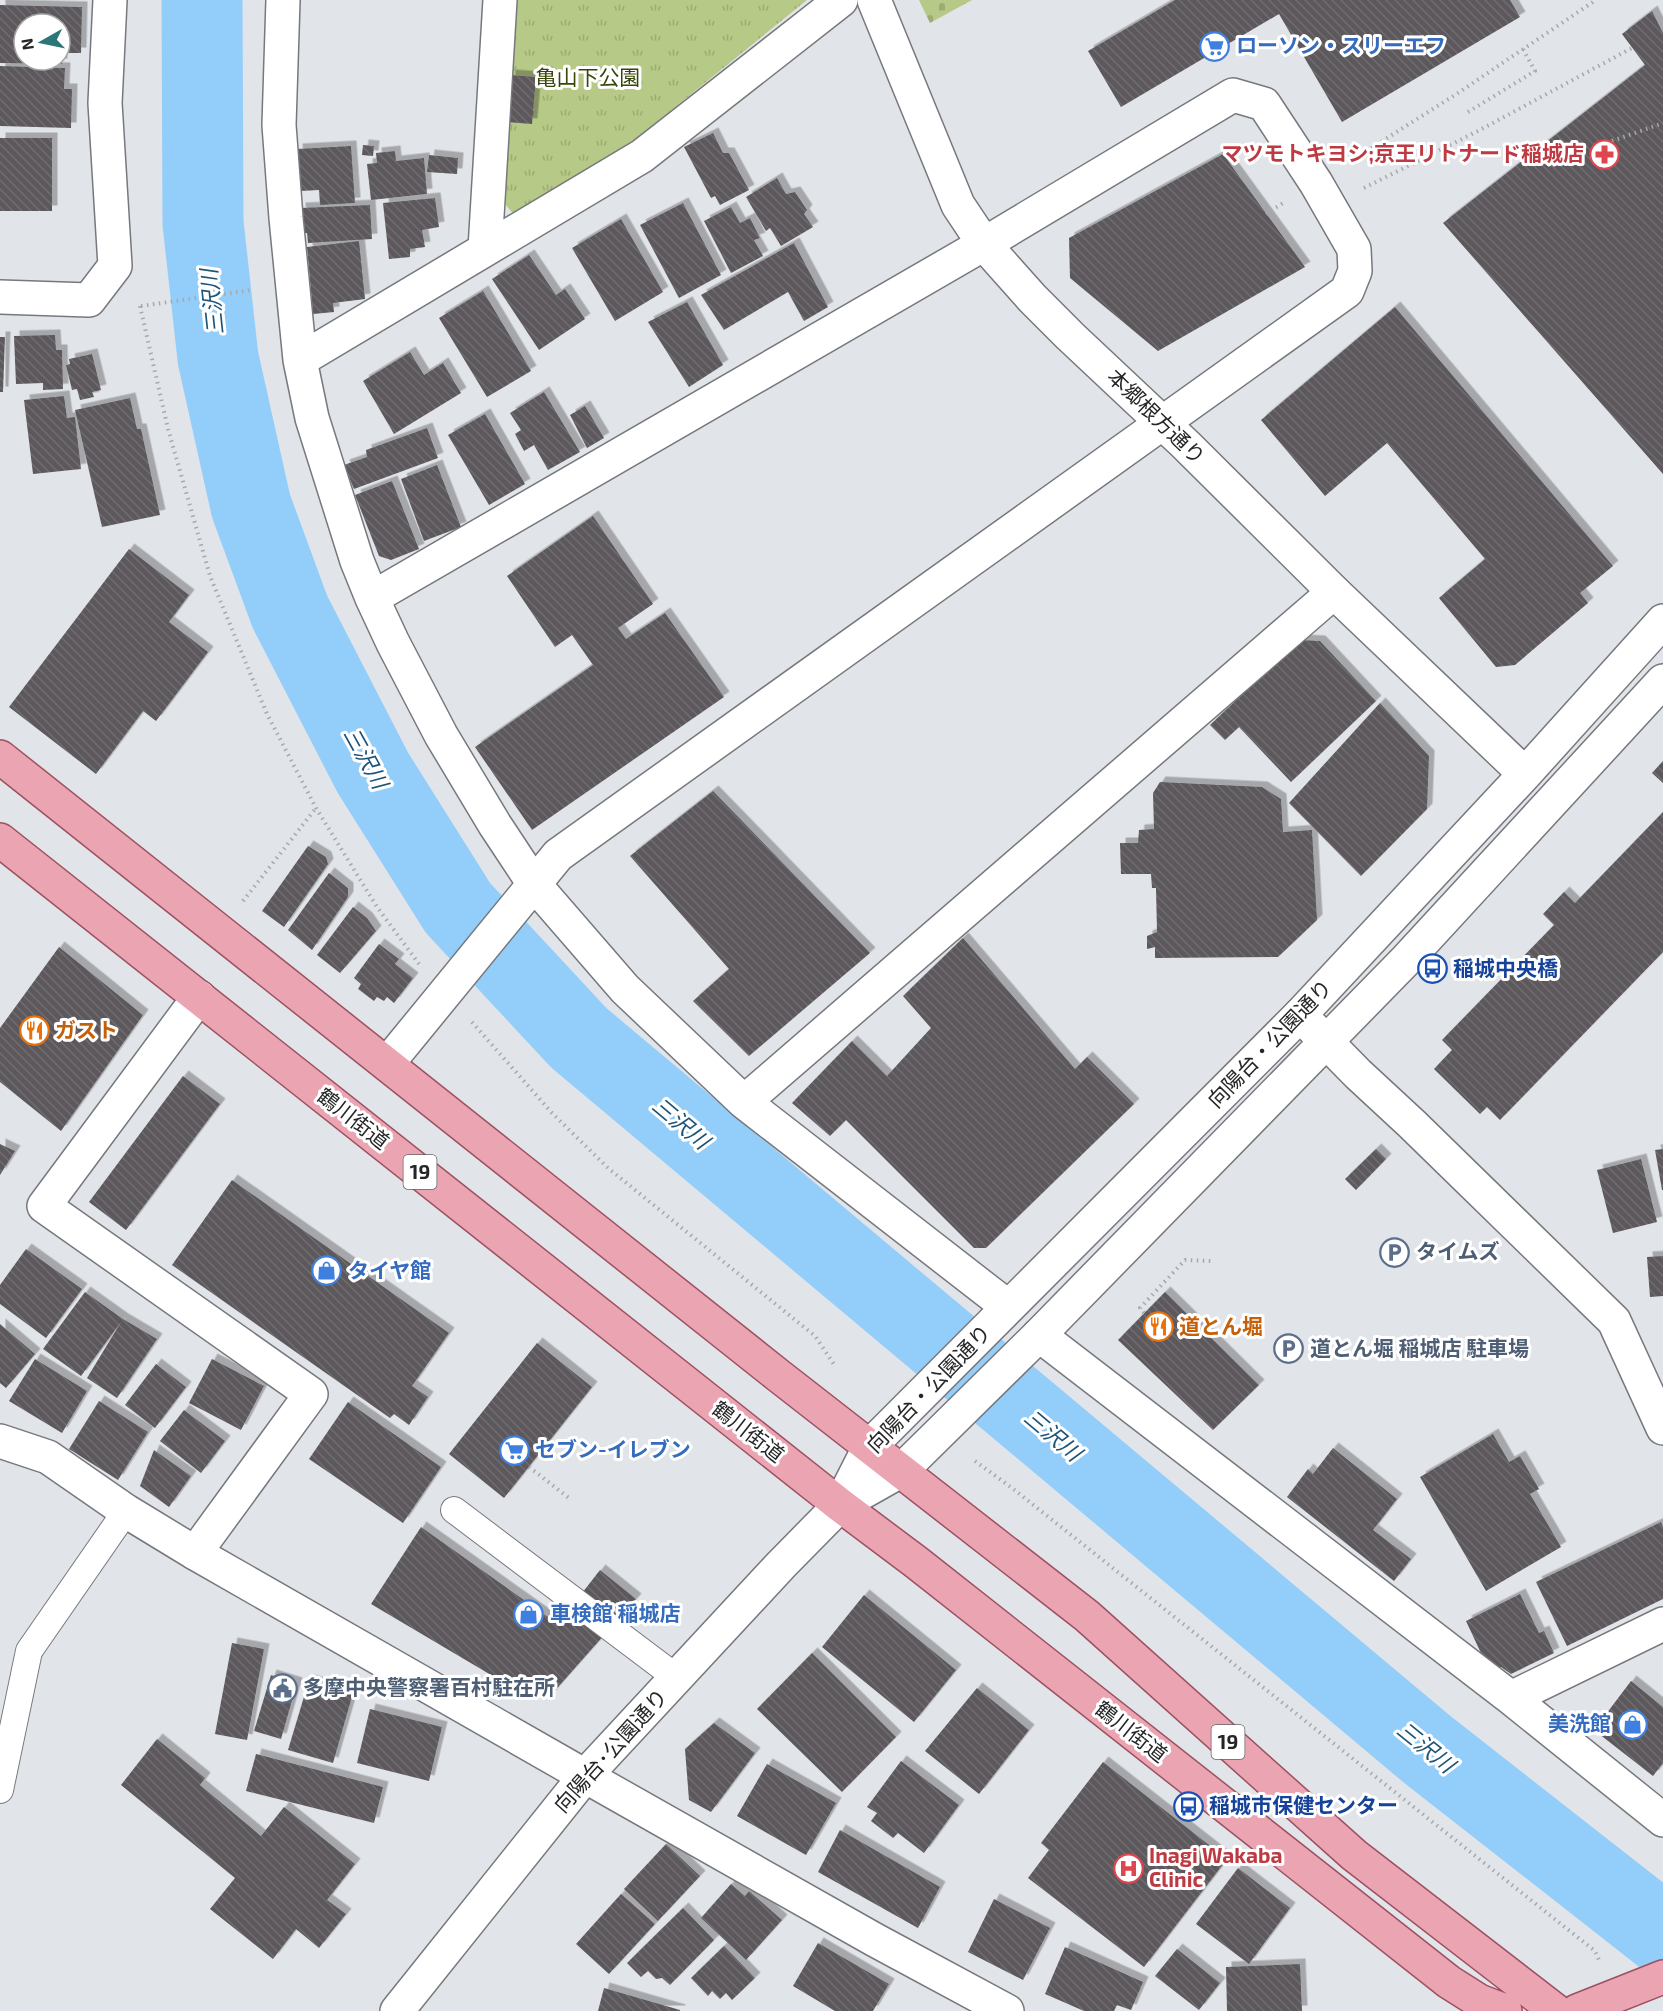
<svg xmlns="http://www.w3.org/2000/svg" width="1663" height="2011" font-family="'Exo 2','Noto Sans JP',sans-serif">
	<defs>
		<pattern id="cemetery-stones" width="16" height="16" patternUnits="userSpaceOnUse" patternTransform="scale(1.5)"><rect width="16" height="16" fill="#b6c986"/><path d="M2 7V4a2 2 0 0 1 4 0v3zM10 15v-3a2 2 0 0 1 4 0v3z" fill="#9cac74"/></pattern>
		<pattern id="park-tufts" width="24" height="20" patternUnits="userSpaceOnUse" patternTransform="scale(1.5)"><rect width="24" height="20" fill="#b6c986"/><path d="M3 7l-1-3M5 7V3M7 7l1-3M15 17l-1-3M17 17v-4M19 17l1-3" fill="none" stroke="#9cac74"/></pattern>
		<pattern id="building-back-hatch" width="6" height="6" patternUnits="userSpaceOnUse" patternTransform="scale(1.5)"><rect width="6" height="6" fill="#5b585c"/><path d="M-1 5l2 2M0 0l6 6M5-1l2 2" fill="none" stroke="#6f6c70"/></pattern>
		<filter id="shadow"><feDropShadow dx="5.5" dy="-5.5" stdDeviation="0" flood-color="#0004"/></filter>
	</defs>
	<rect width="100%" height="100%" fill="#e1e4e8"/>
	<path fill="url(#cemetery-stones)" d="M919 0H972L930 23Z"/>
	<path fill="url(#park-tufts)" d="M514 0H807L637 138 515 216 501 199Z"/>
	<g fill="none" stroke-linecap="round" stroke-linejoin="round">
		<path stroke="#93cdf9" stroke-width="81" d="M202 0 203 223 218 358 251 506 290 612 373 773 458 908 579 1038 1428 1750 1663 1934"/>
	</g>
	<path fill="url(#building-back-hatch)" fill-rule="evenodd" filter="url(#shadow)" d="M1175 0H1510L1520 17 1342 122 1279 14 1121 107 1088 51Z
		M0 5 82 7 81 53H62V64L0 63ZM24 24H60V60H24Z
		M1652 11 1663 33V474L1443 223 1645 65 1622 34Z
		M0 66 65 68 64 89H72L71 128 0 126Z
		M510 75 536 77 532 124 507 122Z
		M713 133 723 153H729L749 190 720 205 715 196 711 198 684 147Z
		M0 138H52V211H0Z
		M363 145 374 146 373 156 362 155Z
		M351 146 355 203 320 205 319 190 300 191 297 149Z
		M395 151 396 161 424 158 427 194 371 200 367 164 377 163 376 153Z
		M1223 154 1305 267 1158 351 1070 278 1069 238Z
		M429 155 458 158 457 174 427 172Z
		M777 178 786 194 795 192 807 210 804 214 813 227 781 246 770 228 766 231 746 197Z
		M435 198 439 227 422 230 425 247 410 249V257L389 259 383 203Z
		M683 203 721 275 679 298 640 225Z
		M370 205 372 239 308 243 307 233H302L300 208Z
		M731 207 740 223 750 218 760 238 754 240 763 256 731 273 704 221Z
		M621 219 663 292 615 321 572 248Z
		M359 241 365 299 333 303 334 312 313 314 307 247Z
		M794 243 828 307 804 321 788 292 724 330 701 295Z
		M529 255 556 295 565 289 585 319 539 350 492 279Z
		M483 291 531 371 487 397 439 318Z
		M687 302 723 365 689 387 648 322Z
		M1395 307 1613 566 1580 593 1588 603 1515 665 1496 667 1439 598 1485 559 1387 443 1325 496 1261 420Z
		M55 335 56 350H62L63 389 43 390V383L16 384 14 336Z
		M0 337H5L3 392H0Z
		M410 352 424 375 443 363 461 393 394 434 363 381Z
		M92 354 101 390 92 392 94 397 80 400 77 389 72 390 66 365 70 364 69 359Z
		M544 392 580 452 548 470 534 445 524 451 515 434 521 430 510 413Z
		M64 396 67 418 75 417 81 469 33 474 24 400Z
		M130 398 137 429H141L160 515 102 527 75 410Z
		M585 406 604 438 587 448 570 415Z
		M485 414 525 484 489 505 448 435Z
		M427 428 438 458 354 489 344 465 367 457 366 450Z
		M437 465 461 527 424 541 401 479Z
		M392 481 419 549 391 560 379 556 355 495Z
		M593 516 653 604 618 628 626 639 665 613 724 697 532 830 475 747 593 665 572 635 555 647 507 576Z
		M129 549 189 595 169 622 208 652 156 721 143 711 96 774 9 707Z
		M1300 640 1320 641 1376 701 1291 782 1239 727 1225 740 1210 725Z
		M1380 703 1429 756 1427 809 1361 876 1289 803Z
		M1663 761V783L1652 773Z
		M1160 782 1262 787 1281 799 1283 832 1312 830 1317 920 1278 957 1155 958V947L1147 949V936L1157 932 1156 888H1152L1151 874H1121L1120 843H1138L1139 830 1154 829 1153 793Z
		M713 791 870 953 749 1056 693 1001 729 969 630 856Z
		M1663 812V952L1500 1120 1487 1107 1480 1114 1434 1069 1452 1050 1442 1040 1554 925 1543 914 1564 892 1575 903Z
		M308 846 326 857 328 864 284 927 262 911Z
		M329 873 348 888V897L312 950 288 930Z
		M353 907 367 918 376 931 340 973 317 955Z
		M963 938 1075 1069 1087 1057 1134 1104 986 1248H974L846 1120 830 1136 792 1103 852 1041 887 1076 931 1028 903 996Z
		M379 944 399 959 395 964 413 978 394 1003 387 997 384 1001 377 997 374 1001 358 989 361 984 354 978Z
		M59 947 143 1015 61 1131 0 1082V1028Z
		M183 1076 220 1104 126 1230 89 1202Z
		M0 1144 15 1151 0 1175Z
		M1376 1149 1386 1159 1356 1190 1345 1179Z
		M1663 1149V1190H1662L1655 1150Z
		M1641 1159 1657 1222 1613 1233 1597 1170Z
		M232 1180 449 1333 412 1386 428 1397 409 1425 394 1414 390 1418 172 1265Z
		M26 1249 82 1289 46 1338 0 1304V1285Z
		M1663 1256V1296L1650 1297 1647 1257Z
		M85 1292 123 1319 157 1339 117 1398 87 1378 121 1322 81 1376 43 1349Z
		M1165 1292 1259 1385 1213 1430 1118 1340Z
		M0 1324 35 1354 6 1388 0 1383Z
		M537 1343 592 1387 504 1498 449 1454Z
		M35 1359 87 1391 62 1433 9 1401Z
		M212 1359 264 1386 241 1430 189 1403Z
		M156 1364 186 1387 155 1428 125 1405Z
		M99 1401 148 1432 118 1480 69 1449Z
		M348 1402 441 1467 403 1523 309 1459Z
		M184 1410 225 1441 201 1473 160 1441Z
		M1493 1434 1509 1462 1520 1456 1539 1489 1530 1494 1561 1547 1486 1591 1420 1477Z
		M1333 1448 1397 1499 1373 1530 1411 1559 1394 1581 1287 1497 1308 1469 1313 1474Z
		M154 1450 191 1476 169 1507 140 1486Z
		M1661 1522 1663 1527V1599L1567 1646 1536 1582Z
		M421 1527 558 1624 600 1570 636 1599 551 1695 530 1698 371 1604Z
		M1520 1594 1539 1633 1544 1631 1554 1653 1511 1674 1501 1667 1494 1670 1487 1666 1466 1621Z
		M864 1595 956 1670 914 1722 822 1647Z
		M232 1643 264 1649 247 1740 215 1734Z
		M812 1653 896 1737 842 1792 757 1709Z
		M271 1675 297 1683 281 1739 254 1731Z
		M309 1680 353 1693 333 1763 288 1750Z
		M1631 1681 1663 1707V1763L1653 1776 1594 1730Z
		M977 1688 1029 1730 979 1794 925 1751Z
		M370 1709 442 1727 429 1781 357 1763Z
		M714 1723 755 1753 711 1812 689 1800 685 1749Z
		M157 1739 205 1778 200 1785 261 1836 284 1807 355 1864 327 1900 346 1914 319 1948 296 1929 273 1959 210 1909 235 1878 121 1785Z
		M256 1754 383 1787 374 1823 246 1791Z
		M901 1761 959 1805 924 1853 898 1833 893 1838 871 1821 877 1813 867 1807Z
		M1103 1762 1227 1859 1144 1967 1028 1878 1049 1850 1041 1843Z
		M767 1764 836 1803 806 1855 737 1816Z
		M840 1830 940 1887 918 1928 818 1872Z
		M666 1844 700 1876 658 1921 624 1889Z
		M1238 1868 1290 1908 1249 1964 1196 1924Z
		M731 1884 745 1896 749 1891 782 1920 746 1960 701 1918Z
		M621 1894 655 1924 609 1974 576 1944Z
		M994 1899 1050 1928 1023 1980 968 1952Z
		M683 1908 714 1940 670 1985 662 1978 656 1979 648 1971 641 1977 627 1963Z
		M818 1943 889 1984 873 2011H835L793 1986Z
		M724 1946 755 1978 732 2000 726 1993 720 1999 712 1991 708 1996 691 1978Z
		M1065 1947 1143 1982 1131 2010 1117 2005 1114 2011H1084L1045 1994Z
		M1177 1949 1220 1983 1199 2010 1155 1976Z
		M1300 1964 1302 2011H1227L1226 1967Z
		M604 1988 680 2010V2011H598Z"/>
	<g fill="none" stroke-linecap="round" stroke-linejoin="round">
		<defs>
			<path id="service" d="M454 1510 677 1678
				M0 1790 29 1651 126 1511"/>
			<path id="minor" d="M283 0 279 125 286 218 300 360 312 418 357 561 372 598 393 643 441 735 495 825 534 884 625 989 744 1102 1008 1307
				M485 249 500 0
				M0 297 89 300 115 266 105 103 110 0
				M300 360 642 156 841 0
				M372 598 984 244 1233 95 1264 104 1316 183 1354 249 1355 271 1347 291 558 855 387 1064
				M1300 1015 1358 1074 1412 1124 1614 1321 1663 1428
				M744 1102 1334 592
				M1039 1335 1511 1698 1663 1820
				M195 1553 311 1394 44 1206 199 997
				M1511 1698 1663 1624
				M585 1776 875 1940 1007 2011"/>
			<path id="tertiary" d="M874 0 958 205 984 244 1032 298 1070 336 1186 445 1334 592 1525 774
				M0 1441 48 1457 126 1511 195 1553 585 1776
				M840 1505 870 1446 1300 1015 1525 774 1663 621
				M397 2011 585 1776 781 1565 840 1505 902 1470 1039 1335 1407 959 1663 681"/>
			<path id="primary" d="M0 757 779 1376 1087 1616 1354 1855 1556 2011
				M0 840 840 1505 916 1562 1449 1982 1479 2001 1505 2011
				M1577 2011 1663 1977"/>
		</defs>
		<use href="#service" stroke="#76787d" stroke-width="28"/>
		<use href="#minor" stroke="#76787d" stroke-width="36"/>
		<use href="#tertiary" stroke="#76787d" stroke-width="36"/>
		<use href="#primary" stroke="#9d5060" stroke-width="36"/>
		<path stroke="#a6a9ac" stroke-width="4" stroke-dasharray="1.5 4.5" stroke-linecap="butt" d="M1468 112 1535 71 1523 49
			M1612 141 1663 123
			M1351 161 1458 93 1596 0
			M1364 188 1478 131 1632 48
			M1266 214 1283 203
			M140 306 168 429 210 576 267 714 316 808 377 907 419 964
			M141 306 252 290
			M243 901 316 808
			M472 1022 551 1112 608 1168 815 1336 835 1366
			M1144 1313 1140 1308 1185 1260 1212 1261
			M975 1461 1012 1488 1595 1951 1599 1960
			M529 1467 569 1498"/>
		<use href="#service" stroke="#fff" stroke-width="26"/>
		<use href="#minor" stroke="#fff" stroke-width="33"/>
		<use href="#tertiary" stroke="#fff" stroke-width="33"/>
		<use href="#primary" stroke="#eba4b2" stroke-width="33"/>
	</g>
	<defs>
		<symbol id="supermarket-ring" viewBox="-11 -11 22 22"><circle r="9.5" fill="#fff" stroke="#3f7fe0" stroke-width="1.5"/><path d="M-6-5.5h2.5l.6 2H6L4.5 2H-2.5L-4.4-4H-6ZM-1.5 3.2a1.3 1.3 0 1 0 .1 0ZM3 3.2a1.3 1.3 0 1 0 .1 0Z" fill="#3f7fe0"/></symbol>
		<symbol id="pharmacy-ring" viewBox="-11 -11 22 22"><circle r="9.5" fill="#fff" stroke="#e0444e" stroke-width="1.5"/><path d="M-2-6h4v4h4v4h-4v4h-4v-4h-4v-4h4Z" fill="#e0444e"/></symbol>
		<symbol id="bus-ring" viewBox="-11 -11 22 22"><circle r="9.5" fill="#fff" stroke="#1a4fb4" stroke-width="1.5"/><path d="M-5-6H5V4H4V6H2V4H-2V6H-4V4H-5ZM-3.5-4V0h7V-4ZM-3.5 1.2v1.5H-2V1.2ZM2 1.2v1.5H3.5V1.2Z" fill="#1a4fb4"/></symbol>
		<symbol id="restaurant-ring" viewBox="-11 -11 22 22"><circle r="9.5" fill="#fff" stroke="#e8710a" stroke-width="1.5"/><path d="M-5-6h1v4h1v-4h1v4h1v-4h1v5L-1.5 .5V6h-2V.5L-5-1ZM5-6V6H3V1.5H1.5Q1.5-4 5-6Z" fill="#e8710a"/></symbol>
		<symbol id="parking-ring" viewBox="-11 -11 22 22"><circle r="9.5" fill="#fff" stroke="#5c6f8a" stroke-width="1.5"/><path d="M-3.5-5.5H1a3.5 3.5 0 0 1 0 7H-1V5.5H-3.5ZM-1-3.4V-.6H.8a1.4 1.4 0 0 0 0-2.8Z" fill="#5c6f8a"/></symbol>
		<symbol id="shop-ring" viewBox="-11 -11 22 22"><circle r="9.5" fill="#fff" stroke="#3f7fe0" stroke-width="1.5"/><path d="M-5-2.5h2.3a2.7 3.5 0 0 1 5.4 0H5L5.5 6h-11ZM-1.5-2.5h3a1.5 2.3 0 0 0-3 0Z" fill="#3f7fe0"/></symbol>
		<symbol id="civic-ring" viewBox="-11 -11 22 22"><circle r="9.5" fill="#fff" stroke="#5c6f8a" stroke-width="1.5"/><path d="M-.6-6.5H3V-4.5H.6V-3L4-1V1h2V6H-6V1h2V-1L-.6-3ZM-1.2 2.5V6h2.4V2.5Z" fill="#5c6f8a"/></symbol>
		<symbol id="hospital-ring" viewBox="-11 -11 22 22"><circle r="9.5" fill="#fff" stroke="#e0444e" stroke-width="1.5"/><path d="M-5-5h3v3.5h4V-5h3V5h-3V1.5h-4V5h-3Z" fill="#e0444e"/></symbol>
	</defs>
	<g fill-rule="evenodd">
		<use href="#supermarket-ring" x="1198" y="30" width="33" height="33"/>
		<use href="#pharmacy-ring" x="1588" y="138" width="33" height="33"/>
		<use href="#bus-ring" x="1416" y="952" width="33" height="33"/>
		<use href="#restaurant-ring" x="18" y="1014" width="33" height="33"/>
		<use href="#parking-ring" x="1378" y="1236" width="33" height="33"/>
		<use href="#shop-ring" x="310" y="1254" width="33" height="33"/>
		<use href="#restaurant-ring" x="1142" y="1310" width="33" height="33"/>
		<use href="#parking-ring" x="1272" y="1332" width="33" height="33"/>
		<use href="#supermarket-ring" x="498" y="1434" width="33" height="33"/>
		<use href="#shop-ring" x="512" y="1598" width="33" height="33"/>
		<use href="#civic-ring" x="266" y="1672" width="33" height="33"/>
		<use href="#shop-ring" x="1616" y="1708" width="33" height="33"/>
		<use href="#bus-ring" x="1172" y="1790" width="33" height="33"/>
		<use href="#hospital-ring" x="1112" y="1852" width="33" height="33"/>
	</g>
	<g text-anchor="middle" stroke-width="6" stroke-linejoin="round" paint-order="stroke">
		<g fill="#fff" stroke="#666768" stroke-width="1.5">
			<rect x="403.5" y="1155" width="33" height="34" rx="4.5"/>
			<rect x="1211.5" y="1725" width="33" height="34" rx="4.5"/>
		</g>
		<g font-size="20" font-weight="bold" fill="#252628">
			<text x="420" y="1179">19</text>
			<text x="1228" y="1749">19</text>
		</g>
		<g font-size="21" font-weight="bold" fill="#366cbe" stroke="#fff" text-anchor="start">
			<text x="1236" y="53">ローソン・スリーエフ</text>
			<text x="348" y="1278">タイヤ館</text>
			<text x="535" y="1457">セブン-イレブン</text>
			<text x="550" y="1621">車検館 稲城店</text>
			<text x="1611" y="1731" text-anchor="end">美洗館</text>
		</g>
		<g font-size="21" fill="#394609" stroke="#fff">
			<text x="588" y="85">亀山下公園</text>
		</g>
		<g font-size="21" font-weight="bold" fill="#be3a42" stroke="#fff" text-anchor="end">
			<text x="1584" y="161">マツモトキヨシ;京王リトナード稲城店</text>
			<text x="1149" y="1863" text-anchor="start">Inagi Wakaba<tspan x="1149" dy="24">Clinic</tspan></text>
		</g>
		<g font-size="21" fill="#252628" stroke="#fff">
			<text transform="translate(1156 417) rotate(44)" y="7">本郷根方通り</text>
			<text transform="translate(1270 1044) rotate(-46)" y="7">向陽台・公園通り</text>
			<text transform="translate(353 1119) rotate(38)" y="7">鶴川街道</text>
			<text transform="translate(929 1389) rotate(-46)" y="7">向陽台・公園通り</text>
			<text transform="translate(748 1432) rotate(38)" y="7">鶴川街道</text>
			<text transform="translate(1131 1732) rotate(38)" y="7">鶴川街道</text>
			<text transform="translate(611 1751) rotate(-48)" y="7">向陽台･公園通り</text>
		</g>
		<g font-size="21" font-weight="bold" fill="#164399" stroke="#fff" text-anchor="start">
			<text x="1453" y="976">稲城中央橋</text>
			<text x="1209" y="1813">稲城市保健センター</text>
		</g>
		<g font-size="21" font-weight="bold" fill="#c56008" stroke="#fff" text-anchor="start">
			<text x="55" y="1038">ガスト</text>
			<text x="1179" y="1334">道とん堀</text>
		</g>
		<g font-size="21" font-weight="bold" fill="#4e5e75" stroke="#fff" text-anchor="start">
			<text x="1416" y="1259">タイムズ</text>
			<text x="1310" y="1356">道とん堀 稲城店 駐車場</text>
			<text x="303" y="1695">多摩中央警察署百村駐在所</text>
		</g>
		<g font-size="22" font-style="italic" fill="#1c5377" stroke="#fff">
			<text transform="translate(212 302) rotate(-96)" y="8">三沢川</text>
			<text transform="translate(366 758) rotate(61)" y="8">三沢川</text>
			<text transform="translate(681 1123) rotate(40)" y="8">三沢川</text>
			<text transform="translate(1053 1435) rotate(40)" y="8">三沢川</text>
			<text transform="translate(1426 1747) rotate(39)" y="8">三沢川</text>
		</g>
	</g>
	<g transform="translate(42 42) rotate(261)"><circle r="28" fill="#ffffff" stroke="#a8a8a9" stroke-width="1.5"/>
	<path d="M0-4.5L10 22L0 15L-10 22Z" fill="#2c7678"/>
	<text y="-9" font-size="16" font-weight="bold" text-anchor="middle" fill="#252628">N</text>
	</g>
</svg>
